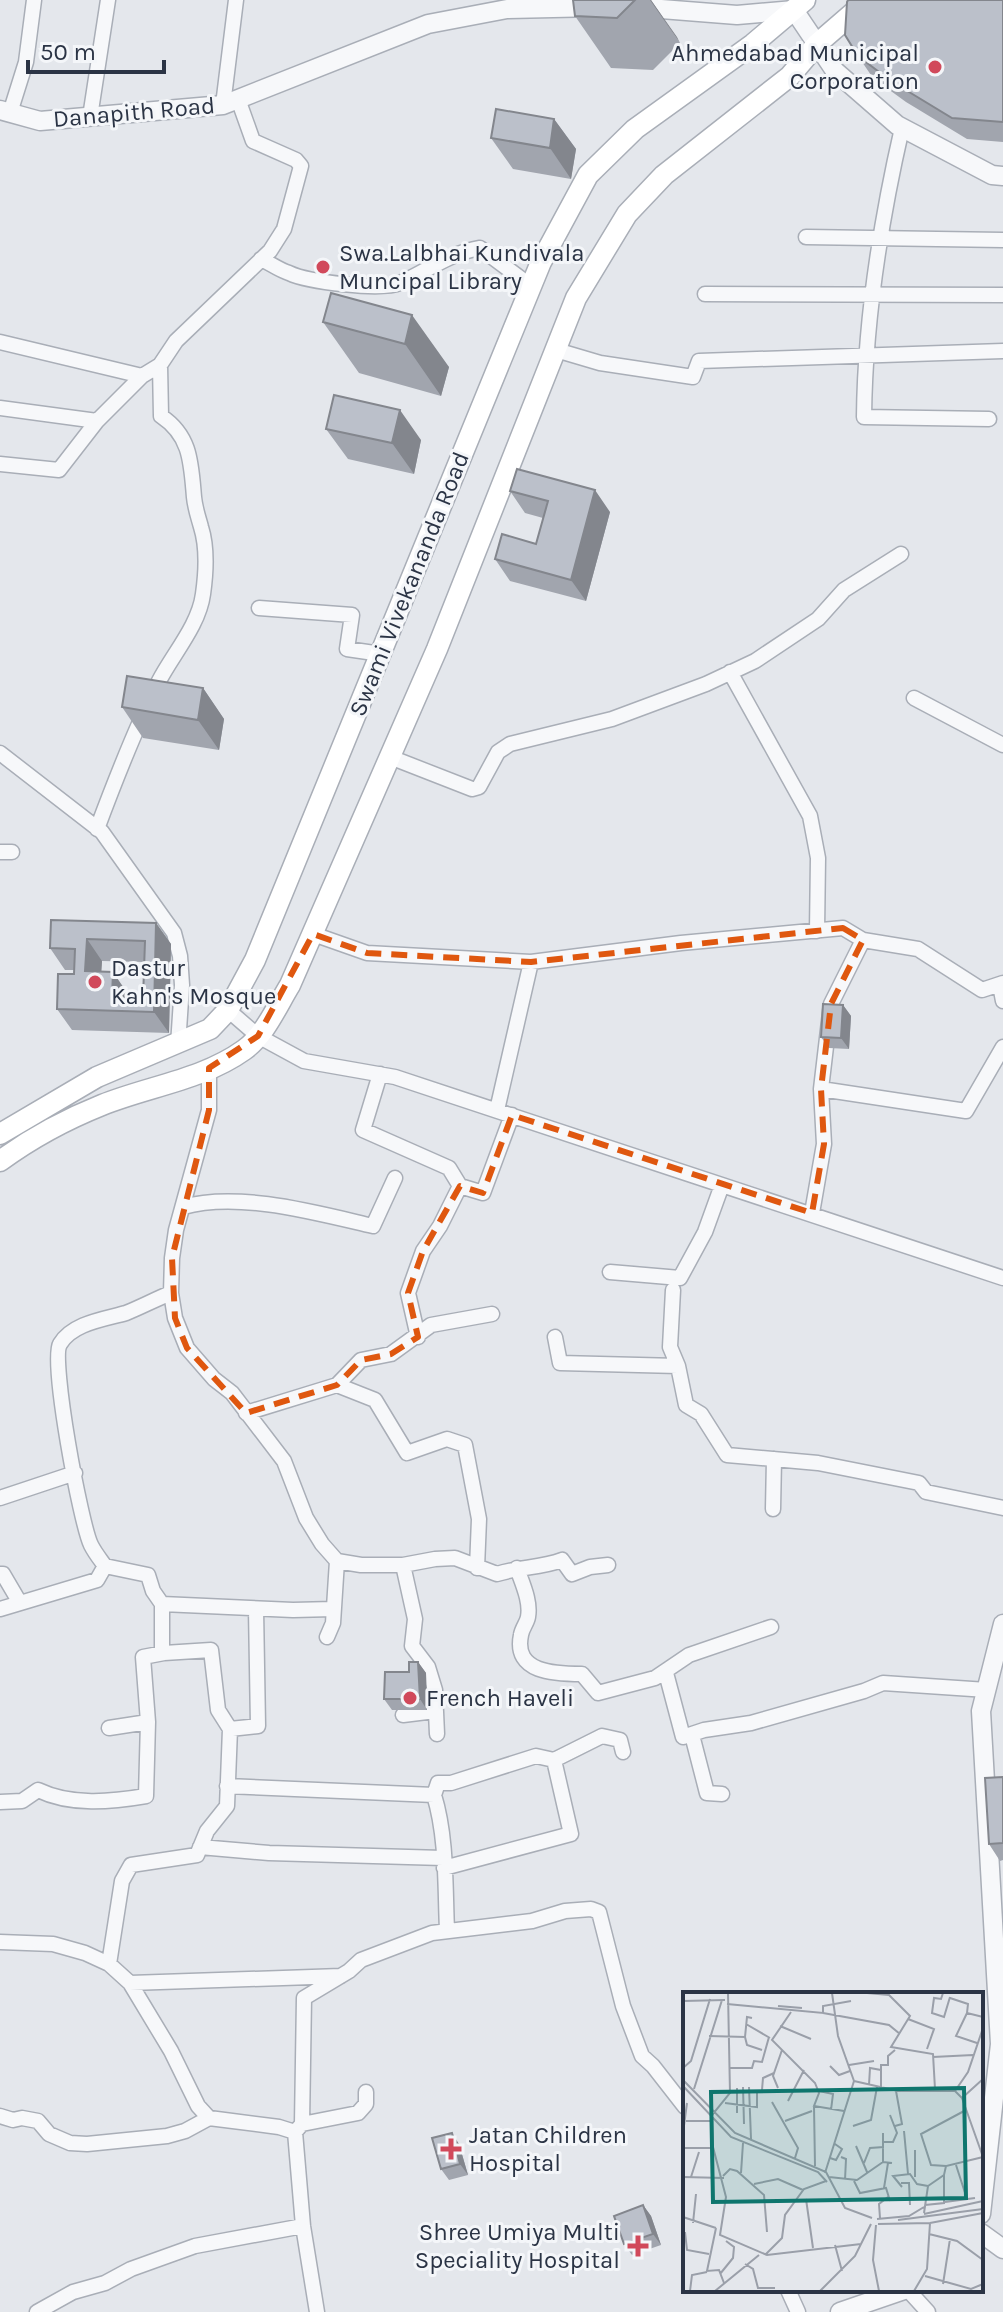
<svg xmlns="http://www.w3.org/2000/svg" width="1003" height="2312" font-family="Karla,sans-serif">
	<rect width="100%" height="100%" fill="#e4e7ec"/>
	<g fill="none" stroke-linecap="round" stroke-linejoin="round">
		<defs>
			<path id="minor" d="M223 105 236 0
				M10 113 26 62 34 0
				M90 117 108 0
				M902 128C880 224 865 319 864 417L989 419
				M806 237 1003 240
				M261 259C270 263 279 270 289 273 308 282 381 291 400 283 427 271 450 253 480 248L531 286
				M705 294 1003 295
				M0 342 142 376
				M556 350 600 363 693 377 699 361 1003 351
				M0 408 97 421
				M0 464 59 470 97 421 142 376 160 365 176 341 270 251 284 229 301 166 296 160 253 141 238 99
				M259 608 352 615 347 649 381 654
				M730 672 810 816 818 858 817 931
				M914 698 1003 745
				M0 753 102 832 174 933 180 956 182 985 178 1045
				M390 757 472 789 479 787 498 752 510 744 612 719 706 684 755 661 818 619 844 590 901 554
				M97 829C116 778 135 729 159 681 173 654 199 625 203 594 206 573 207 546 201 527 198 516 195 508 194 497 191 463 191 436 161 416L160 365
				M0 852H12
				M313 934 367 953 531 962 681 943 843 928 863 940
				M1000 985 1003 1001
				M228 1010 258 1036 304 1061 395 1077 1003 1278
				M209 1068V1110L176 1230 172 1258 171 1293 175 1318 187 1348 214 1379 232 1393 284 1461 306 1518 322 1544 337 1561 333 1623 327 1637
				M380 1074 363 1130 449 1168 460 1186 483 1193 512 1115
				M821 1089 966 1111 1003 1047
				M497 1110 531 962
				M183 1207C238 1191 317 1213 373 1226L395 1178
				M812 1213 824 1144 821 1089 831 1004 863 940 918 949 982 990 1003 983
				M610 1272 680 1278 705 1232 722 1185
				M673 1290 670 1347 678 1366 686 1405 701 1414 727 1455 818 1463 919 1483 926 1492 1003 1508
				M418 1337 408 1293 423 1251 440 1226 460 1186
				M555 1337 560 1363 678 1366
				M337 1385 375 1400 407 1453 447 1439 465 1445 479 1519 477 1568
				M246 1413 337 1385 361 1360 391 1354 431 1325 492 1314
				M0 1498 75 1473
				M773 1509 774 1459
				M337 1561 361 1565H403L435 1559 455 1558 497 1574C519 1567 541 1568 562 1560L572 1574 590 1567 608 1565
				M403 1565 415 1619 412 1646 428 1667 435 1690 437 1734
				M105 1566 148 1575 153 1591 162 1604 293 1610 333 1609
				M517 1568C522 1583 531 1601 528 1617 527 1623 522 1628 521 1635 513 1673 555 1674 582 1674L598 1693 655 1678 689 1655 771 1627
				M0 1574H3L20 1603
				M0 1609 97 1580 105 1566C100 1559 95 1553 91 1545 81 1525 50 1360 60 1344 72 1323 105 1319 126 1313 141 1307 156 1299 171 1293
				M162 1653V1604
				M666 1673 683 1737 704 1730 751 1723 864 1691 883 1683 987 1690
				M403 1715 435 1711
				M230 1729 258 1726 256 1609
				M692 1735 707 1793 722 1794
				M227 1786 434 1795 438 1783H451L536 1756 554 1760 602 1736 620 1740 623 1752
				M434 1795C447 1837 445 1887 447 1930
				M0 1802 22 1801 38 1790C71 1806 111 1802 146 1796L148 1722
				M200 1847 269 1853 443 1858
				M444 1868 571 1834 554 1760
				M0 1942 53 1944 85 1953 109 1964 130 1983 171 2051 198 2106 209 2118 279 2127 295 2132 303 2226 317 2312
				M109 1964 122 1881 131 1865 197 1855 207 1831 227 1806 230 1729 218 1710 211 1650 164 1653 143 1657 148 1722 109 1728
				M130 1983 341 1976
				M0 2116 13 2120 22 2118 38 2121 49 2134 70 2143 87 2144 167 2136 185 2131 209 2118
				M302 2124 358 2113 366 2104V2092
				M295 2132 302 2124 304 1998 349 1971 361 1960 432 1933 532 1921 565 1911 591 1909 599 1912 623 2006 642 2056 653 2066 685 2107
				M788 2290 798 2312
				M908 2290 928 2312
				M37 2312 73 2292 105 2283 131 2269 195 2246 303 2226"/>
			<path id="tertiary" d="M636 7 737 15 794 10 835 71 897 125 992 175 1003 176
				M0 110 40 121 223 105 428 24 507 9 598 7
				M981 2214 1000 2044 981 1711 1003 1624
				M981 2233 1003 2249
				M840 2312 904 2290"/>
			<path id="secondary" d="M0 1134 97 1077 210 1029 228 1010 255 960 541 262 588 175 635 129 753 44 805 0
				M0 1161C30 1139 67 1119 102 1105 149 1086 202 1080 244 1050 265 1035 277 1006 290 985L437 649 576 298 627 214 664 175 790 76 817 44 868 0"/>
		</defs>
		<use href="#minor" stroke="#a9aeb7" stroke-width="17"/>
		<use href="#tertiary" stroke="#a9aeb7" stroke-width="21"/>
		<use href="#secondary" stroke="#a9aeb7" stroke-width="23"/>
		<use href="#minor" stroke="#f7f8fa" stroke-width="14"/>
		<use href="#tertiary" stroke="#f7f8fa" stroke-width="18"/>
		<use href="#secondary" stroke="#fff" stroke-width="20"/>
	</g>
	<path fill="#a1a5ae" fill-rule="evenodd" d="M573 0H651L680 43 653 70 611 68 575 16Z
		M1003 0V142L967 139 906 102 873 78 858 56Z
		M554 119 576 149 571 179 513 169 491 138Z
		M331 293 449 367 441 396 359 373 323 322Z
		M326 429 421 440 414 474 348 459Z
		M510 491 610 512 586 601 510 581 495 559 536 544 543 518 525 513Z
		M203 688 224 719 219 750 143 738 122 707Z
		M156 923 171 944 169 1033 72 1030 57 1009 74 974V970H65L50 948ZM102 961 144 962 143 998H128V994L101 972Z
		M843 1005 851 1016 849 1049 829 1048 821 1037Z
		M418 1662 426 1673 427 1710H392L384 1699Z
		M1003 1777V1860L1000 1861 989 1844Z
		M459 2144 468 2175 449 2180 441 2169Z
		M643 2205 651 2216 661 2245 632 2255 624 2244Z"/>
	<path fill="#83868d" d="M650 0H651L677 37 680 43Z
		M554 119 576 149 571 179 550 148Z
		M412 315 449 367 441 396 405 344Z
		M400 410 421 440 414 474 392 443Z
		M595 490 610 512 586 601 571 580Z
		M203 688 224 719 219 750 198 720Z
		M156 923 171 944 169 1033 154 1012Z
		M87 939 102 961 100 993 85 971Z
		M113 972 128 994 127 1011 112 997Z
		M843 1005 851 1016 849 1049 841 1038Z
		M418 1662 426 1673 427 1710 420 1699Z
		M452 2133 459 2144 468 2175 460 2164Z
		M643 2205 651 2216 661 2245 653 2234Z"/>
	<path fill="#bbc0ca" stroke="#83868d" stroke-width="2" fill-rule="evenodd" d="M573 0H635L617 18 575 16Z
		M848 0H1003V122L952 118 891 81 858 56 845 35 847 2Z
		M496 109 554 119 550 148 491 138Z
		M331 293 412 315 405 344 323 322Z
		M334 395 400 410 392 443 326 429Z
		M517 469 595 490 571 580 495 559 502 534 536 544 548 501 510 491Z
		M127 676 203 688 198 720 122 707Z
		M51 920 156 923 154 1012 57 1009 58 974H74L75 949 50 948ZM87 939 145 941 143 998 112 997 113 972 85 971Z
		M823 1004 843 1005 841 1038 821 1037Z
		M409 1662H418L420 1699H384L385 1672H409Z
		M1003 1777V1843L989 1844 985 1778Z
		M452 2133 460 2164 441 2169 432 2138Z
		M643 2205 653 2234 624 2244 614 2216Z"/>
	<path fill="none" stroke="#df570f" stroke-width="6" stroke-dasharray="16 10" stroke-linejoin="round" d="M843 928 863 940 831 1004 821 1089 824 1144 812 1213 512 1115 483 1193 460 1186 423 1251 408 1293 418 1337 391 1354 361 1360 337 1385 246 1413 187 1348 175 1318 172 1258 209 1110V1068L258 1036 313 934 367 953 531 962Z"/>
	<g fill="#d1495b" stroke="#f4f6f9" stroke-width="3">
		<circle cx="935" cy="67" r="8"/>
		<circle cx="323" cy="267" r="8"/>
		<circle cx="95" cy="982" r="8"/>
		<circle cx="410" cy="1698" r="8"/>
		<path d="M447 2137h8v8h8v8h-8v8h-8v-8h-8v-8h8z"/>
		<path d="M634 2234h8v8h8v8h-8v8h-8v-8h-8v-8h8z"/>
	</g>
	<g text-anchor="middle" stroke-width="6" stroke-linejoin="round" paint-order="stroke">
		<g font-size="24" fill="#2b3445" stroke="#f4f6f9" text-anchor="start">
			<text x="919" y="61" text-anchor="end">Ahmedabad Municipal<tspan x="919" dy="28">Corporation</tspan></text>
			<text x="339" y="261">Swa.Lalbhai Kundivala<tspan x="339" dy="28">Muncipal Library</tspan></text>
			<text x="111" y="976">Dastur<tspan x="111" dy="28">Kahn's Mosque</tspan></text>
			<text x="426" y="1706">French Haveli</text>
			<text x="469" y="2143">Jatan Children<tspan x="469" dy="28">Hospital</tspan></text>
			<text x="620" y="2240" text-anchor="end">Shree Umiya Multi<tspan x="620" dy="28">Speciality Hospital</tspan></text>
		</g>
		<g font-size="24" fill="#2b3445" stroke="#f4f6f9">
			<text transform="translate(134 112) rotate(-5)" y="8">Danapith Road</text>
			<text transform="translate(409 584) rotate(-68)" y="8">Swami Vivekananda Road</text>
		</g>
	</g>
	<g transform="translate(683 1992)">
		<rect width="300" height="300" fill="#e4e7ec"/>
		<path fill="none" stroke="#9a9fa9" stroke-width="2" d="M45 1 47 101 29 123 30 155 43 205 37 243 84 263 178 252M149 1 155 44 171 89M184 1 206 3 227 24 208 55 250 62 252 97M260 1 258 7 251 6 249 21 261 25 267 5M267 6 285 12 284 21 300 25M0 9 42 8M44 12 140 21V14L168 9M95 14 119 16M108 20 89 48 132 91 136 101 131 114 161 119M140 21 206 33 217 42M284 21 273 44 294 51M225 27 251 37 244 57M63 32 87 46M97 34 128 47M26 44 62 45 64 25 69 26M62 45 64 53 79 58M250 65 290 63M166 73 191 69M147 74 156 83 167 79M0 76 8 69 27 7M46 76H69L71 69 79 70 86 45M0 88 52 141 143 180 162 216 189 226M171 89 215 99H272L279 106 300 165 263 174 261 183 245 194 241 221M186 93 187 76 198 78M0 94 48 145 135 180 144 190M60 95 61 132M66 95 68 147M198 95V73H205V64L212 58M54 96V121M95 96 90 84 99 58M11 97 39 8M79 98 80 86 91 81M136 99 150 102 148 118M272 99 285 80 300 36M279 106 300 87M105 109 121 78M89 110 115 156 112 166M42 111 74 115V101M131 114 132 174M3 129H30M102 129 129 119M170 134 188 128 194 95M212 134 219 132 213 99M221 139 225 182M0 141 4 111M200 141V170M201 150H210L214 141 207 123M173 154 184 180M0 156H30M158 165 163 167 162 188M147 166 153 168 159 157 152 152M181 171 187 156 201 155M273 173 284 207M263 174 248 173 238 142 283 118M58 181 60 151M142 181 171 89M40 184 47 177 54 179 81 203 84 240M0 185 41 186M8 185 16 160M146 185 174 188 200 170 209 171M232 185V158M171 189 177 201 203 196 207 209M218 191H226L227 213M71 192 95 187 120 198M219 195 210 184 227 182 234 192 245 194M201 196 205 171M123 207 130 256M262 210 292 206M242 213 261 211V183M241 222 300 209M0 225 33 236M197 226 196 212 205 205M194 227 226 224 241 215M215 228 300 217M10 231 13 202M195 232 247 231 300 221M193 233 190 268 196 299M33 236 24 279 36 278 41 291M2 240 4 258 26 262M246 242 274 249 300 268M152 253 159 279M82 263 99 246 102 223 121 197 143 189M62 272 70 277 75 296H92M37 282 50 266 51 255 43 249M242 284 288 297 300 292M260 292 267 247M7 299 9 283 24 280M32 299 76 263M137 299 172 264 188 232M231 299 244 277 247 231"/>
		<path fill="#0f766e" fill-opacity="0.15" stroke="#0f766e" stroke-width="4" d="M281 96 283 206 30 210 28 100Z"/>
		<rect width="300" height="300" fill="none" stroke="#2b3445" stroke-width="4"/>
	</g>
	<path d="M28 60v12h136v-12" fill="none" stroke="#2b3445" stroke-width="4"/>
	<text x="40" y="60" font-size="24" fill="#2b3445" stroke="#f4f6f9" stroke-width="6" paint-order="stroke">50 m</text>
</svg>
